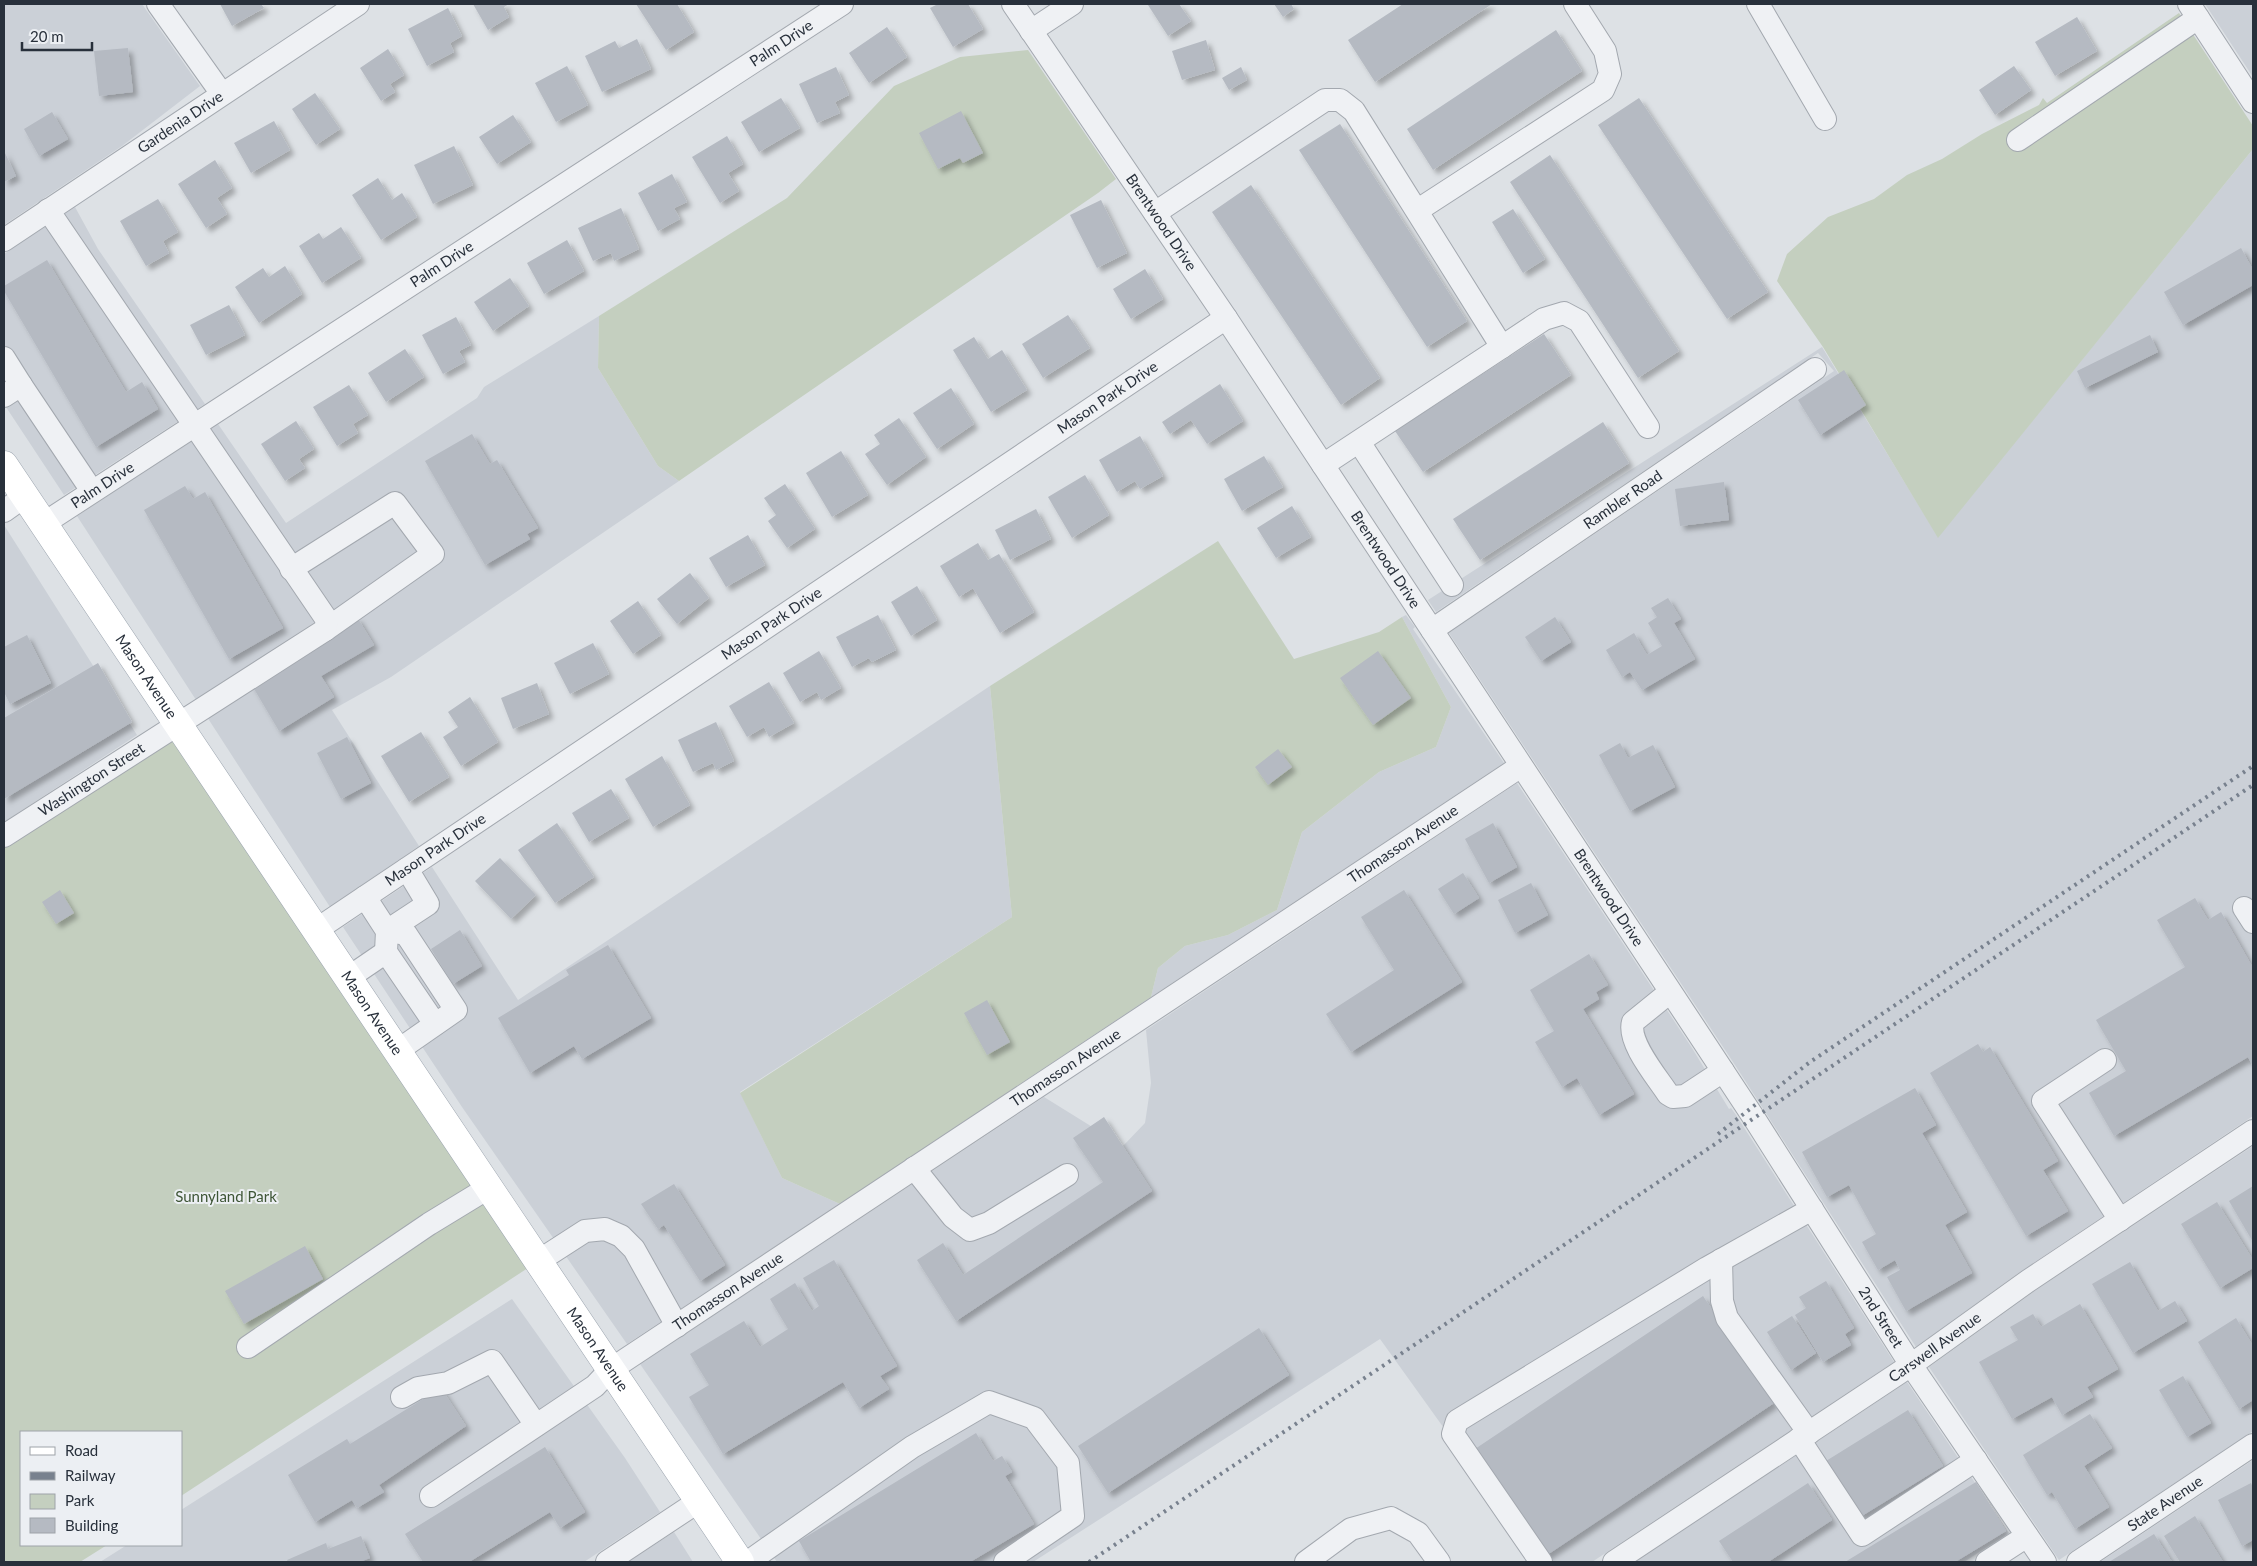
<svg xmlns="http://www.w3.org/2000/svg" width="2257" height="1566" font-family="Lato,sans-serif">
	<defs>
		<filter id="shadow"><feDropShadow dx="4.5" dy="4.5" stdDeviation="2.5" flood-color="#0004"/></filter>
	</defs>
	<rect width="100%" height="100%" fill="#dde1e5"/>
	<path fill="#cbd0d7" d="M4 4H142L200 86 122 146 4 225Z
		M2205 4H2253V77Z
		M2253 149V1116L2020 1272 1916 1347 1735 1065 1449 633 1834 371 1818 353 1436 612 1428 600 1822 347 1938 537Z
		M75 207 98 249 205 404 64 495 4 404V254Z
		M599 316 598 368 658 466 679 481 391 677 332 710 419 846 330 907 77 516 218 424 286 523 477 398 484 387Z
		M4 525 137 735 4 822Z
		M1406 615 1415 627 1413 629 1504 763 1151 997 1158 968 1185 946 1228 935 1277 910 1302 832 1379 772 1436 747 1451 707 1402 617Z
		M990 686 1012 917 740 1092 782 1178 840 1204 627 1344 462 1107 343 927 432 867 518 1000Z
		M1517 783 1692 1048 1729 1109 1731 1108 1736 1115 1894 1362 1592 1562H1540L1380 1339 1033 1562H777L640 1364 1044 1097 1123 1146 1145 1123 1151 1083 1146 1030Z
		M2253 1146V1431L2059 1560 1929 1367 2036 1290Z
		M512 1299 625 1458 660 1512 584 1562H100L127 1545H181V1510Z
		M1907 1382 2009 1533 1964 1562H1635Z
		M2253 1460V1562H2100Z
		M674 1532 693 1562H628Z"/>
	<path fill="#c4cfbf" d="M2179 13 2253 126V149L1938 538 1823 347 1777 281 1787 254 1828 217 1874 199 1907 175 1942 159 1982 134 2039 105 2043 98 2047 103Z
		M1028 50 1116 179 1098 193 679 481 658 466 598 368 599 316 787 198 894 86 960 57Z
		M1218 541 1294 659 1379 632 1402 617 1451 707 1436 747 1379 772 1302 832 1277 910 1228 935 1185 946 1158 968 1151 997 840 1204 782 1178 740 1093 1012 917 990 686Z
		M177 724 537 1262 181 1496V1432H21V1545H107L80 1562H4V836Z"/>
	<path fill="#b5bac2" filter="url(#shadow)" d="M220 4H261L264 8 232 26Z
		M473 4H509L504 7 509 17 488 30Z
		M636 4H677L694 32 666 50Z
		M938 4H968L983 29 953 47 930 8Z
		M1150 4H1179L1191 21 1168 36 1148 5Z
		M1274 4H1291L1294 9 1283 17Z
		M1403 4H1492L1375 82 1348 40Z
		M448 8 462 36 450 43 454 52 427 66 408 29Z
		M2077 17 2097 51 2055 76 2035 42Z
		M887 27 907 57 869 83 849 53Z
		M1556 30 1582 71 1433 170 1407 129Z
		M637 39 651 69 602 92 585 56 615 41 619 48Z
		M1206 40 1215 70 1182 80 1172 51Z
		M128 48 133 92 99 96 94 51Z
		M388 49 404 75 390 84 395 92 381 101 360 68Z
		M567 66 588 105 556 122 535 83Z
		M2014 66 2031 90 1995 115 1979 90Z
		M836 67 849 95 835 102 840 113 817 123 799 84Z
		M1241 67 1247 80 1229 90 1222 78Z
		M315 93 340 129 316 145 292 109Z
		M781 98 800 128 759 152 741 122Z
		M1639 98 1768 292 1727 319 1598 125Z
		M961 111 983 153 963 163 960 158 938 169 919 133Z
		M52 112 68 139 39 156 24 129Z
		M513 115 531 142 497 164 479 137Z
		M274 121 290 150 251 173 234 143Z
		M1340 124 1467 321 1427 347 1299 150Z
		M727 136 743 164 728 173 739 191 720 203 692 157Z
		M454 146 473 185 433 204 414 165Z
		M4 151 16 176 4 182Z
		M1550 155 1679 351 1638 378 1510 182Z
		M215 160 232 188 217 198 227 214 206 228 178 184Z
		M672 174 687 202 674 208 680 219 658 231 638 193Z
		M378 178 392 200 402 193 417 217 381 240 352 195Z
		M1251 185 1380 378 1341 405 1212 212Z
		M158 199 178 232 163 241 169 253 146 266 120 221Z
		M1101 200 1127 253 1097 268 1070 215Z
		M621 208 639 249 614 261 611 253 593 261 578 228Z
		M1513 209 1545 259 1523 273 1492 222Z
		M341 227 361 258 322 283 299 246 319 233 323 239Z
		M567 240 584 271 544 294 527 263Z
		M2241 248 2253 270V285L2183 325 2164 292Z
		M47 260 126 392 142 382 158 409 96 447 4 291V286Z
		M285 266 302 294 259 323 235 287 263 268 269 277Z
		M1145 269 1163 299 1131 319 1113 289Z
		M510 278 529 306 493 331 474 302Z
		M229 305 245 335 206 355 190 325Z
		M1068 315 1090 348 1043 378 1022 344Z
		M456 317 471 345 459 351 465 362 443 374 422 335Z
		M1544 334 1571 375 1423 472 1395 431Z
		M2150 335 2158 352 2085 388 2077 371Z
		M974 337 988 359 1002 350 1027 390 991 412 953 350Z
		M405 349 424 377 386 402 368 373Z
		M1844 370 1866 405 1820 435 1798 400Z
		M1220 384 1243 421 1207 444 1191 420 1170 434 1162 422Z
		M349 385 368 415 353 424 358 433 337 446 313 407Z
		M951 388 974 424 937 449 913 413Z
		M899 418 926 457 887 485 865 454 880 444 874 435Z
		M296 421 314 449 299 459 305 468 285 481 261 444Z
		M1603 422 1629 463 1480 560 1453 519Z
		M472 434 490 464 497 460 538 528 527 534 530 539 485 565 425 461Z
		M1140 436 1163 476 1140 489 1135 481 1117 492 1099 460Z
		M841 451 868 495 832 517 806 473Z
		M1264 456 1283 487 1242 511 1224 479Z
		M1085 475 1109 515 1072 538 1048 497Z
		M1724 482 1729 520 1680 526 1675 489Z
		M785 484 815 529 787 548 768 521 776 515 764 498Z
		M185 486 193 499 205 492 283 628 229 659 144 510Z
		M1292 506 1311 537 1276 558 1257 528Z
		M1036 509 1051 539 1010 560 995 530Z
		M748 535 765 565 726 587 709 558Z
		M978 543 988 560 999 554 1034 612 1000 633 973 588 959 597 940 566Z
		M690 573 709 598 677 624 657 599Z
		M917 586 937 620 911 636 891 602Z
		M1668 598 1681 619 1674 623 1695 659 1642 690 1630 672 1622 677 1606 650 1634 633 1647 655 1662 646 1648 623 1657 617 1651 608Z
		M638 601 661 635 633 654 610 621Z
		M878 615 896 650 872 662 869 658 852 667 836 637Z
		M357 617 374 645 321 676 334 697 279 731 250 682Z
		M1555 617 1571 642 1541 661 1525 637Z
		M27 635 51 683 10 704 4 692V647Z
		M593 643 609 674 570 694 554 663Z
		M819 651 841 688 821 700 817 692 800 702 783 673Z
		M1378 651 1411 698 1373 725 1340 678Z
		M98 663 132 722 4 799V718Z
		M769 682 794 723 769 737 764 727 747 737 729 706Z
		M537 683 549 714 513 729 501 698Z
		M470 697 498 742 461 766 443 737 458 727 448 712Z
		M716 722 734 761 716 770 713 763 693 772 678 740Z
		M421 732 449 777 409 802 381 756Z
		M347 737 371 783 341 799 317 753Z
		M1620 743 1628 758 1653 745 1675 787 1630 811 1599 755Z
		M1278 749 1292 767 1268 785 1255 767Z
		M662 756 690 805 653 827 625 779Z
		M611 789 629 818 589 842 572 813Z
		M557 823 594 877 555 903 518 850Z
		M1493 823 1517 867 1489 883 1465 839Z
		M500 858 536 895 511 919 475 881Z
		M1463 873 1479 898 1454 914 1438 889Z
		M1531 883 1548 915 1515 933 1498 900Z
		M60 890 74 913 56 924 42 902Z
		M1404 890 1462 982 1351 1052 1326 1014 1394 970 1361 917Z
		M2195 898 2208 920 2221 912 2253 968V1066L2248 1057 2114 1136 2089 1093 2126 1071 2096 1020 2185 967 2157 920Z
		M460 930 482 966 453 984 431 949Z
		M608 945 651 1018 582 1059 574 1046 530 1073 498 1018 569 975 566 970Z
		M1589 954 1608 985 1596 992 1599 999 1583 1009 1634 1094 1599 1115 1577 1078 1562 1087 1535 1042 1554 1031 1530 990Z
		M987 1000 1010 1042 987 1055 964 1013Z
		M1978 1044 1983 1052 1990 1047 2058 1161 2043 1170 2068 1211 2026 1236 1930 1073Z
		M1915 1088 1936 1125 1922 1133 1967 1212 1945 1225 1972 1273 1906 1311 1887 1277 1900 1270 1895 1260 1878 1270 1862 1242 1876 1234 1849 1185 1827 1197 1802 1152Z
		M1104 1117 1152 1191 956 1321 917 1260 943 1243 963 1275 1103 1182 1073 1138Z
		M674 1184 725 1265 700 1281 664 1225 658 1229 641 1204Z
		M2253 1186V1242L2229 1201Z
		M2217 1202 2253 1260V1268L2220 1288 2181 1224Z
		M305 1246 323 1279 244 1324 225 1291Z
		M834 1260 897 1366 880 1376 889 1389 859 1408 843 1382 723 1454 689 1397 709 1385 690 1354 744 1321 760 1347 788 1329 770 1299 795 1283 812 1311 819 1306 803 1278Z
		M2130 1262 2158 1311 2175 1301 2187 1321 2133 1353 2092 1284Z
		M1826 1281 1854 1328 1845 1334 1851 1345 1823 1362 1795 1315 1806 1308 1799 1297Z
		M1703 1296 1774 1403 1544 1557 1472 1451Z
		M2080 1304 2118 1369 2087 1387 2093 1397 2062 1415 2052 1397 2012 1419 1979 1362 2018 1340 2010 1327 2033 1314 2041 1327Z
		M1792 1316 1816 1353 1791 1370 1767 1332Z
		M2236 1318 2253 1346V1400L2239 1409 2198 1342Z
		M1259 1328 1289 1375 1108 1493 1078 1446Z
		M2183 1376 2211 1423 2187 1437 2159 1390Z
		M441 1388 466 1426 379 1485 384 1492 357 1508 352 1500 315 1522 288 1475 347 1439 350 1444Z
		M1908 1410 1943 1466 1860 1517 1826 1461Z
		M2090 1414 2112 1448 2084 1466 2109 1507 2075 1529 2052 1492 2047 1495 2023 1455Z
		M976 1433 993 1461 1002 1456 1012 1472 1005 1476 1034 1524 970 1562H811L799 1541Z
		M545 1447 585 1512 560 1528 550 1512 469 1562H423L405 1534Z
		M1976 1482 2006 1531 1955 1562H1845Z
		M1808 1483 1832 1520 1768 1562H1733L1719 1541Z
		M2251 1483 2253 1488V1540L2242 1546 2218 1500Z
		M2195 1516 2223 1562H2180L2164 1536Z
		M2154 1534 2172 1562H2109Z
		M361 1536 370 1558 359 1562H288L287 1560 326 1543 328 1549Z"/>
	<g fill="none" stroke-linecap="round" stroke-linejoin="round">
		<defs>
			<g id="minor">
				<path d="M158 4 222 94"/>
				<path id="s1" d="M1013 4 1226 318 1754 1118 1911 1365 2045 1562"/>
				<path d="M1758 4 1825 119"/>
				<path d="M2189 4 2253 102"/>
				<path d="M1031 31 1072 4"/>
				<path d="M2018 140 2198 18"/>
				<path d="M1418 210 1603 90 1610 74 1605 51 1575 4"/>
				<path d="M1155 213 1325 100H1340L1354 111 1502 347 1323 465"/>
				<path id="s2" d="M4 240 358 4"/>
				<path d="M1502 347 1544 319 1564 313 1579 321 1648 427"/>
				<path d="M4 358 21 385 4 396"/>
				<path d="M21 385 92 491"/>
				<path d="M1359 442 1452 585"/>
				<path d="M4 511 25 496"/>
				<path id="s3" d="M43 524 842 4"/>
				<path d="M291 569 395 503 433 554 325 630"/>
				<path id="s4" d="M1432 630 1815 369"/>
				<path id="s5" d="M4 836 325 630 327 620 48 210"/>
				<path d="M365 897 387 931 386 952 435 1024"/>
				<path d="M2244 908 2253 922"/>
				<path id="s6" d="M316 930 1226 318"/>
				<path d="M387 931 406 934 456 1010 397 1051"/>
				<path d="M387 931 428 904 407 869"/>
				<path d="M348 978 386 952"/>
				<path d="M1670 992 1633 1022C1627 1042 1657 1077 1668 1094L1673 1097 1685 1096 1723 1071"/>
				<path d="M2105 1060 2043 1101 2120 1220"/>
				<path d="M914 1168 953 1217 970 1230 989 1223 1067 1175"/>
				<path d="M1721 1260 1722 1301 1727 1318 1809 1433"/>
				<path d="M537 1262 585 1231 605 1229 621 1236 634 1249 677 1326"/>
				<path d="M248 1347 429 1224 488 1188"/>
				<path d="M402 1397 418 1388 448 1383 492 1361 536 1425"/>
				<path d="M1799 1439 1862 1535 1976 1460"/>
				<path id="s7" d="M431 1496 595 1386 610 1370 1521 766"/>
				<path d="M607 1562 699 1501"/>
				<path d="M748 1562 912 1447 989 1402 1034 1418 1068 1463 1073 1516 1005 1562"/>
				<path d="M1306 1562 1351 1529 1391 1518 1418 1533 1439 1562"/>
				<path d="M1541 1562 1453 1434 1457 1421 1707 1268 1812 1209"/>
				<path id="s8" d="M1614 1562 1911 1365 2028 1281 2253 1131"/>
				<path d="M1987 1562 2027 1536"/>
				<path id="s9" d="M2078 1562 2253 1445"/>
			</g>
			<g id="major">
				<path id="s10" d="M4 465 740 1562"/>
			</g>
		</defs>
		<use href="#minor" stroke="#a3a8af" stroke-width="24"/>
		<use href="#major" stroke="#9da6b0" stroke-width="29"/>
		<use href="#minor" stroke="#eff1f4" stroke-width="22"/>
		<use href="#major" stroke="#fff" stroke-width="28"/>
		<path stroke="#78818e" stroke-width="4" stroke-dasharray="2.5 5" stroke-linecap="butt" d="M1718 1134 1810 1062 2253 766
			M1089 1562 2253 785"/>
	</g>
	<g text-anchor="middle" stroke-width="4" stroke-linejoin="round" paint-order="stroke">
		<g font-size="15" fill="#28303b" stroke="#eceff3">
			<text dy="5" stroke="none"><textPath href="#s3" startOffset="881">Palm Drive</textPath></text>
			<text dy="5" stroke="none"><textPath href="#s2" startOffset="212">Gardenia Drive</textPath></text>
			<text dy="5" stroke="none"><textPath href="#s1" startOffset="264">Brentwood Drive</textPath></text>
			<text dy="5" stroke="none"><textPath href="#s3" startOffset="476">Palm Drive</textPath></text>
			<text dy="5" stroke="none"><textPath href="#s6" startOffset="954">Mason Park Drive</textPath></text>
			<text dy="5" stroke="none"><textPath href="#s3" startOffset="71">Palm Drive</textPath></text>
			<text dy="5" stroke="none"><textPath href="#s4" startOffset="231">Rambler Road</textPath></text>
			<text dy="5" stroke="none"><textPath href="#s1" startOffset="669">Brentwood Drive</textPath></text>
			<text dy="5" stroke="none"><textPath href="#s6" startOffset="549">Mason Park Drive</textPath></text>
			<text dy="5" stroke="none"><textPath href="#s10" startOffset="255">Mason Avenue</textPath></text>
			<text dy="5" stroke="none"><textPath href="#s5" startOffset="104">Washington Street</textPath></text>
			<text dy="5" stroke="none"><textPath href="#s7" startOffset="1171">Thomasson Avenue</textPath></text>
			<text dy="5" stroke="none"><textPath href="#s6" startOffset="144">Mason Park Drive</textPath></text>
			<text dy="5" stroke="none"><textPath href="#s1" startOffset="1074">Brentwood Drive</textPath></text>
			<text dy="5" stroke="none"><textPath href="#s10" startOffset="660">Mason Avenue</textPath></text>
			<text dy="5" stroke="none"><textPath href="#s7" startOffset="766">Thomasson Avenue</textPath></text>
			<text dy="5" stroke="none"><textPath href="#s7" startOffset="361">Thomasson Avenue</textPath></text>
			<text dy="5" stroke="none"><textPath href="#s1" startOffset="1574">2nd Street</textPath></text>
			<text dy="5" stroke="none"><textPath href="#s8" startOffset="386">Carswell Avenue</textPath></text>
			<text dy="5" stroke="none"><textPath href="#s10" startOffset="1065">Mason Avenue</textPath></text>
			<text dy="5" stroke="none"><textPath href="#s9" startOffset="105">State Avenue</textPath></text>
		</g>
		<g font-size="15" fill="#3e5536" stroke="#eceff3">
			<text x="226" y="1202">Sunnyland Park</text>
		</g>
	</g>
	<rect width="2257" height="1566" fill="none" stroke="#28303b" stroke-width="10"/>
	<rect x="20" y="1431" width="162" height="115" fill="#eceff3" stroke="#9ea3a9"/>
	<rect x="30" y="1447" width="25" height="8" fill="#ffffff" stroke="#9ea3a9"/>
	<text x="65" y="1456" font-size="15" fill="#28303b">Road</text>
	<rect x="30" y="1472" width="25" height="8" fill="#78818e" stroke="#9ea3a9"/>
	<text x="65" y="1481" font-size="15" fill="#28303b">Railway</text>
	<rect x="30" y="1494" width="25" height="15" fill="#c4cfbf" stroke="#9ea3a9"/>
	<text x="65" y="1506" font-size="15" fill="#28303b">Park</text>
	<rect x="30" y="1518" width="25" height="15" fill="#b5bac2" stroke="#9ea3a9"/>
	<text x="65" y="1531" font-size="15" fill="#28303b">Building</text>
	<path d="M22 42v8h70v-8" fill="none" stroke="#28303b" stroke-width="2.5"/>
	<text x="30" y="42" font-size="15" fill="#28303b" stroke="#eceff3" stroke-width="4" paint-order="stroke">20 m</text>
</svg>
